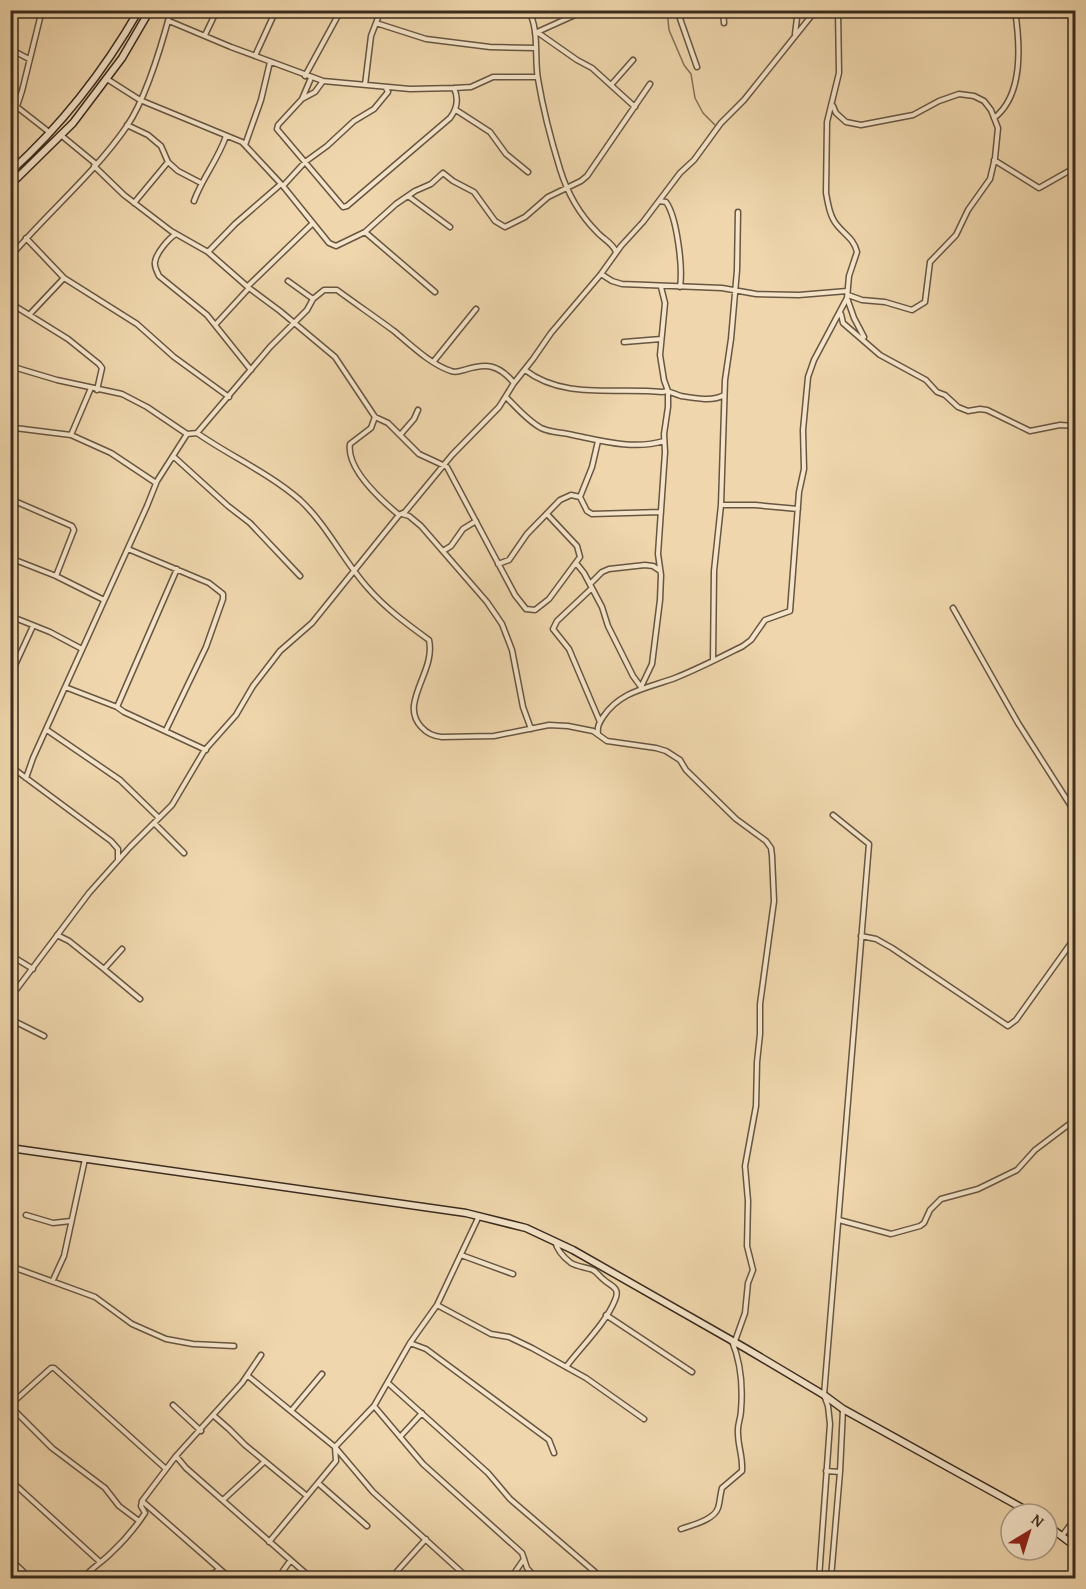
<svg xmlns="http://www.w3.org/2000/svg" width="1086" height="1589" font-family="'Gentium Book Plus',serif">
	<rect width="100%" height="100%" fill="#efd6ac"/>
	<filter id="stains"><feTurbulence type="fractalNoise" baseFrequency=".00333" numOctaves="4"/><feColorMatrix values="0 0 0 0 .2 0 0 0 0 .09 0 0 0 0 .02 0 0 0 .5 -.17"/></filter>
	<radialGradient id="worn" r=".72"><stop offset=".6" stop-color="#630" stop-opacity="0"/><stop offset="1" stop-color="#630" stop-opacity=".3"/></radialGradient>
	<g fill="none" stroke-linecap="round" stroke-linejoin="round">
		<path stroke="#816f56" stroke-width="1.5" d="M667 10 669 30 684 65 691 74 695 98 703 113 715 125"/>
		<defs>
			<path id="street" d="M528 10C540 29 534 58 538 79 543 109 551 140 560 169 567 192 580 215 597 232 603 239 613 243 616 252
				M677 10 697 67
				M723 10 724 23
				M169 21 231 47 323 81 410 89 454 88 471 87 493 77H537
				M376 23 426 39 490 47 535 48
				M537 32 577 60 592 68 635 107
				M535 33 586 10
				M795 34 798 10
				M205 35 217 10
				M10 49 29 59
				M255 56 276 10
				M305 76 341 10
				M107 79 140 100 242 142 283 186 329 243 336 246 365 232 396 204 415 191 431 184 443 173 453 181 474 192 495 221 505 227 525 217 548 197 581 181 587 176 650 84
				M323 81 315 92 302 99 278 125 277 129 343 207 347 206 450 118C457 109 459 99 454 88
				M365 85 371 36 381 10
				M611 85 633 60
				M302 99 311 78
				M833 106 836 113 846 122 861 125 913 115 939 101 959 94 974 96 984 101 991 110 998 128 995 158 990 179 968 210 956 235 930 262 925 302 912 310 885 302 862 300 848 295
				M17 107 49 132
				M456 110 490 132 506 154 528 172
				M994 118C1024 95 1020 44 1015 10
				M127 125 148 135 161 146 168 162 178 171 201 183
				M10 127 22 91 42 10
				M62 136 96 164
				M245 145 261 100 270 62
				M994 160 1039 188 1076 167
				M94 166 124 195 171 231 208 252 249 288 280 311 335 357 375 417 388 423 419 454 447 467 515 595 526 609 535 610 549 599 580 557 577 546 547 514
				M283 186 305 162 327 146 354 121 374 109 388 92 386 88
				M408 196 450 227
				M194 201C202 178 218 160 226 136
				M659 201 666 202C677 217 683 268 680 287
				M134 203 168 162
				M365 232 435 292
				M176 234C169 238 156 253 155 262 154 267 157 271 159 276L207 315 251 370
				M26 238 64 278 137 324 174 357 229 397
				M208 252 235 224 281 184
				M10 257C47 213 94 174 127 126 146 98 162 44 171 10
				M601 274 612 281 622 284 722 288 756 294 799 295 847 291
				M288 281 313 299
				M248 286 313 223
				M847 298 854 318 864 337
				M10 303 68 339 99 364 102 368 97 390
				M30 314 64 278
				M841 314 843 323 880 355 926 380 937 392 945 395 958 407 968 411 980 409 987 410 1030 431 1060 425 1076 426
				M216 324 249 288
				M624 342 661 339
				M434 361 476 309
				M10 366 57 380 122 394 147 407 187 434 197 433 270 347 307 310 313 299 324 290H337C356 304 375 317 394 331 411 345 430 364 451 371 456 373 459 371 464 370 487 363 498 364 514 383
				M525 370C564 400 616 387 662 392 669 390 674 394 681 396 693 398 713 402 724 395
				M91 388 71 435 111 453 156 483
				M506 397C517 408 528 421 541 428 551 433 562 432 573 435 602 441 634 450 664 441
				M375 417 371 428 350 444C346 469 381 500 399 515
				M15 428 71 435
				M197 433C230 456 269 473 300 500 327 525 343 560 367 587 385 608 407 624 429 640 434 663 417 683 414 705 412 722 426 736 442 737L494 736 549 725 568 726 593 731 607 741 656 748 666 751 680 760 686 770 736 819 766 841 771 848 772 856 774 901 760 1004V1034L757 1062 756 1106 745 1166 748 1201 747 1246 753 1270 748 1283 745 1313 735 1341
				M401 434 414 419 418 410
				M173 456 228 506 250 523 300 576
				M580 497 592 467 598 441
				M10 499 72 526 74 530 56 576
				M721 505H755L798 509
				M402 514 409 516 421 526 487 602 502 624 512 650 523 707 531 729
				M128 549 209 583 223 594V599L206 647 166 730
				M443 551 451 546 463 529 476 521
				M10 558 56 576 104 600
				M576 563 584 573 602 607 608 626 633 676 641 687 652 664 660 600 661 575 658 554 665 452 664 434 668 407V391L664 380 660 355 665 303 661 287
				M498 564 509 560 527 534 560 500 571 495 580 497 587 511 592 514 661 512
				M590 584 602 572 609 569 645 565 653 566 659 570
				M592 588 557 621 553 629 569 649 600 722
				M953 608 1018 723 1076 814
				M10 616 50 632 82 649
				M713 660 714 571 721 505 725 380 731 339 737 270 738 212
				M10 676 33 626
				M65 687 117 707 124 712 206 750
				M117 707 177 569
				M47 730 120 780 159 818
				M598 734C597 727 599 723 603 717 620 691 648 688 675 678 698 669 721 657 743 646L751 640 765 620 790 611 799 492 804 469 803 430 808 377 814 360 847 298 849 276 857 252C854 239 845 235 837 225 830 217 828 204 826 193L827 122 839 73 838 10
				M10 766 111 841 118 849V860
				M26 778 33 758 147 506 157 481 187 434
				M154 823 184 853
				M57 935 69 941 104 969 122 949
				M861 936 876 939 892 948 1008 1026 1016 1020 1076 936
				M10 955 33 969
				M104 969 140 999
				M10 998 89 893 130 847 172 805 204 751 236 715 253 686 280 651 312 623 399 515 405 512 452 455 499 407 514 383 533 359 551 333 601 274 621 246 643 222 680 173 694 160 721 123 744 100 816 10
				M10 1019 44 1036
				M26 1215 53 1223 71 1221
				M479 1216 437 1305 410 1343 374 1406 423 1464 522 1553 527 1568 536 1578
				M839 1220 891 1234 920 1226 924 1223 930 1210 941 1199 978 1189 1017 1170 1035 1150 1076 1119
				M555 1241C557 1250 563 1257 571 1263 578 1267 586 1267 593 1270 598 1273 599 1276 603 1279 610 1286 621 1287 615 1300 606 1323 581 1347 566 1367
				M461 1255 513 1274
				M10 1266 95 1297 132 1324 166 1339 193 1344 234 1346
				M53 1280 64 1256 85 1159
				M437 1305 491 1334 509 1337 532 1348 586 1378 644 1419
				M606 1315 692 1372
				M410 1343 426 1349 549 1440 554 1453
				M248 1376 335 1447 373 1492 468 1578
				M388 1383 488 1473 510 1499 602 1578
				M10 1405 51 1368H54L166 1469
				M173 1405 201 1431
				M10 1406 52 1448 105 1488 119 1506 139 1521
				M291 1411 322 1374
				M213 1415 229 1429 245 1445 307 1496
				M400 1437 422 1413
				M176 1456 186 1468 311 1578
				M826 1471 840 1472
				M10 1480 100 1562
				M318 1483 367 1526
				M223 1500 264 1462
				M142 1501 230 1578
				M681 1529C692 1525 714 1520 718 1508 720 1502 720 1495 722 1488L742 1471C743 1456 738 1447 738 1433 737 1425 741 1418 741 1410 743 1386 741 1363 732 1341
				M1062 1536 1076 1517
				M269 1542 336 1461 335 1447 374 1406
				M10 1559 30 1578
				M83 1578C92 1568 102 1562 111 1553 124 1541 135 1528 145 1513L141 1506 142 1501 176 1456 242 1383 261 1355
				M208 1578 218 1570
				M278 1578 290 1561
				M391 1578 426 1539
				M511 1578 524 1559
				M819 1578 830 1424 828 1406 824 1395C839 1212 854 1028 869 844L833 815
				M831 1578 840 1472 843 1409"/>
			<path id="secondary" d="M10 172C62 125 104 71 139 10
				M10 185 73 123 122 58 150 10
				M10 1148 466 1213 526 1228 573 1250 745 1348 824 1395 843 1409 1033 1514
				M1047 1525 1076 1547"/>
		</defs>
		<use href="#street" stroke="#675642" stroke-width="7"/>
		<use href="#secondary" stroke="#3a2b1e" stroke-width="9"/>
		<use href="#street" stroke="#f5e4c9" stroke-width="4"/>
		<use href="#secondary" stroke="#f5e4c9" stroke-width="6"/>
	</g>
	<rect width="1086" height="1589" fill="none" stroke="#efd6ac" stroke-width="36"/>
	<rect x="12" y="12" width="1062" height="1565" fill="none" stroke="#3a2b1e" stroke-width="3"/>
	<rect x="18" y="18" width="1050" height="1553" fill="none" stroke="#3a2b1e" stroke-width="1.5"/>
	<g transform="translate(1029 1532) rotate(38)"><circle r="28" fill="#f5e4c9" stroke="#aa9a85" stroke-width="1.5"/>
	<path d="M0-4.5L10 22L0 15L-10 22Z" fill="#8f2418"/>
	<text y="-9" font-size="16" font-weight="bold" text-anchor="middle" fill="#3a2b1e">N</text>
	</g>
	<rect width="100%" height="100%" filter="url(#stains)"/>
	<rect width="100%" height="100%" fill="url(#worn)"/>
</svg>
